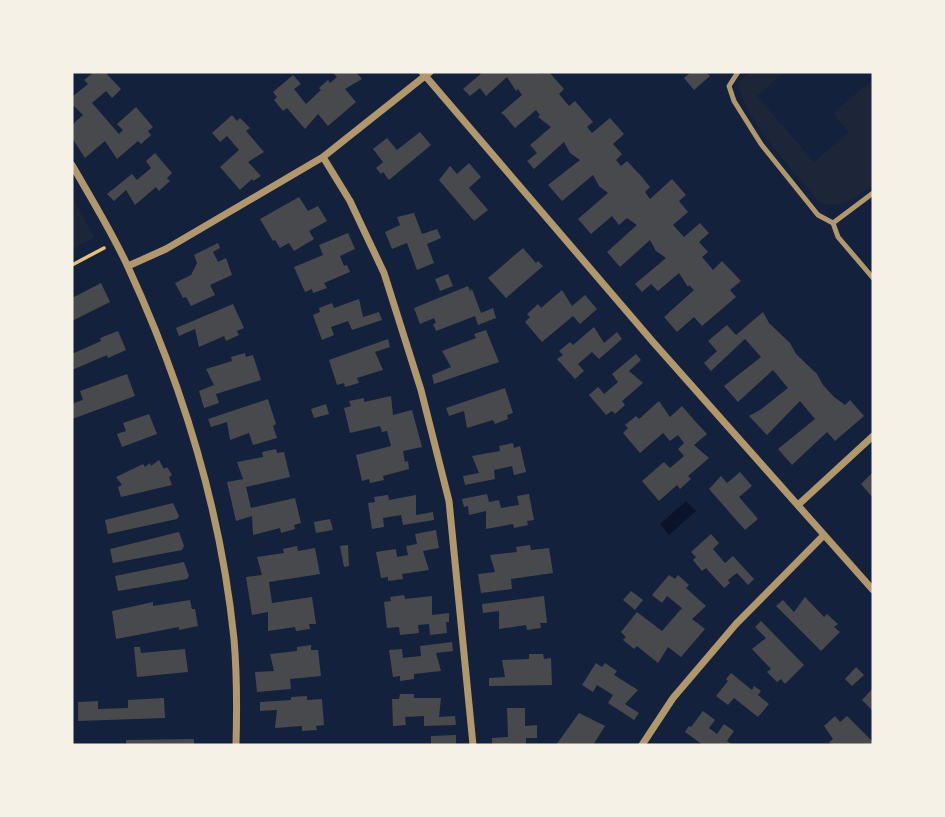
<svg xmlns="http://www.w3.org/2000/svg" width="945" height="817" font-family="Lato,sans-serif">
	<rect width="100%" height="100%" fill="#14213d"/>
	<path fill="#1d2539" d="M750 72H784L757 96 814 162 849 132 833 113 873 79V185C856 197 840 212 818 201 799 177 736 110 739 81Z
		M72 198 95 237 72 249Z"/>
	<path fill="#0b132b" d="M686 501 696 511 669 535 660 524Z"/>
	<path fill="#48494c" d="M94 72 98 74 105 72 121 89 112 98 106 91 92 103 119 134 123 130 117 124 136 107 153 127 148 131 151 135 141 144 138 141 117 159 105 141 85 158 72 138V125L83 115 74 106 72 108V97L88 84 84 80Z
		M332 72H356L362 79 345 89 356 102 328 126 318 114 305 129 287 108 283 111 274 100 277 97 273 92 293 75 301 84 294 89 306 104 321 90 319 88 328 80 330 83 337 77Z
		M483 72H539L541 74 549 72 564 89 559 94 569 106 575 101 593 122 587 127 592 133 610 118 624 134 613 144 622 154 616 160 621 166 627 161 642 177 650 187 645 192 650 199 672 179 686 195 679 201 688 212 673 225 684 237 700 223 709 233 699 242 708 252 702 257 713 270 722 261 741 281 730 290 736 297 702 326 694 317 677 332 664 317 694 290 689 285 688 287 679 273 658 291 651 284 642 292 635 284 666 258 656 251 650 240 620 267 607 252 637 225 627 218 619 225 612 216 591 234 578 219 608 193 599 186 593 175 562 201 548 185 580 160 570 153 564 142 534 169 527 161 537 153 530 145 551 127 538 117 540 115 536 110 515 128 504 115 501 113 522 95 518 89 516 91 507 77 486 96 480 88 470 96 463 89Z
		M691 72H706L710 76 694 90 684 78Z
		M232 115 237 121 240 118 250 128 246 131 264 152 248 162 261 176 253 181 252 179 240 190 220 167 239 150 227 136 220 142 212 133Z
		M420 132 431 145 389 180 383 172 381 174 376 168 383 162 373 149 387 138 397 150Z
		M155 153 172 173 167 178 170 181 159 191 156 187 135 205 126 190 114 201 107 194 132 174 137 180 151 168 146 161Z
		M469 163 481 177 469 188 488 210 474 221 439 180 450 166 457 174Z
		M299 197 308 211 318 206 327 221 309 231 314 239 294 251 289 243 280 248 275 240 273 241 260 219Z
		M414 213 422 234 437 229 441 238 427 244 434 263 417 270 407 243 392 249 385 232 400 225 397 217Z
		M348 233 355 249 340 256 344 266 347 265 350 272 324 283 327 288 313 293 312 289 305 292 294 267 323 255 319 245Z
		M218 243 220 248 213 252 218 262 226 258 232 275 210 285 215 295 191 306 186 297 183 298 175 283 191 275 197 263 194 255Z
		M523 248 536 263 538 261 543 266 506 298 488 278Z
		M448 274 453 286 440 291 435 279Z
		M101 283 110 302 72 321V298Z
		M468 286 470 291 472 289 481 313 493 308 496 318 478 325 475 316 436 331 433 324 436 323 434 318 420 324 414 308Z
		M562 290 572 306 585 295 597 309 580 324 573 316 542 342 525 322 530 317 527 314 538 304 541 308Z
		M359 299 363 317 379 312 382 320 352 330 348 321 331 327 334 335 322 340 313 315 320 312 319 308 332 303 334 308Z
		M233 304 244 328 237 331 239 335 226 341 224 336 199 347 195 329 179 336 176 328Z
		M763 312 769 323 790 343 796 354 817 374 823 385 834 397 845 405 850 400 864 416 835 441 827 432 792 465 778 449 815 419 800 401 767 435 764 432 749 416 760 410 788 388 773 370 738 402 724 386 761 357 745 339 711 371 704 363 717 351 708 341 727 325 736 335Z
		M594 327 604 343 617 332 622 339 599 359 592 352 578 364 584 371 575 379 557 359 563 355 559 351 570 342 573 345Z
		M486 330 499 362 434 384 432 375 451 367 442 351 476 338 474 334Z
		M118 331 126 350 108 358 107 355 72 370V354L101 341 100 338Z
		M388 339 390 347 375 352 383 370 357 378 359 383 345 387 344 383 337 385 329 360Z
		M245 353 246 357 253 355 261 380 216 394 219 403 204 408 199 391 214 385 206 369 232 361 231 357Z
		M636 354 641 360 629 371 643 383 622 401 625 405 615 414 612 411 606 415 589 395 598 387 604 394 618 382 612 374Z
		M127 374 135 396 72 419V397L74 403 83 400 80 391Z
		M505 388 513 413 507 415 508 419 495 424 493 420 467 428 464 411 449 416 446 408Z
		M391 396 393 415 412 410 422 447 403 451 405 462 408 461 409 469 383 476 384 480 370 483 369 479 362 481 356 455 391 446 387 431 382 432 380 426 350 433 344 408 351 406 349 401 364 398V402Z
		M268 399 276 424 273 426 277 438 253 445 249 433 230 440 227 422 211 427 208 419Z
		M659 401 670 417 682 406 694 420 707 434 694 445 709 458 688 476 691 479 680 489 677 485 659 501 642 481 664 462 670 468 684 456 678 449 684 443 678 435 670 441 663 433 640 453 623 433 628 428 625 425 636 416 639 419Z
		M326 404 329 414 314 418 311 409Z
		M149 414 157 434 122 447 117 434 126 431 123 423Z
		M513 443 514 448 520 446 526 472 514 475 512 466 494 470 495 479 465 485 463 476 479 473 472 456 500 451 499 446Z
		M276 449 277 453 284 452 290 477 246 487 251 508 295 498 301 523 294 525 295 529 281 533 280 528 253 535 252 516 236 521 227 482 243 479 237 462 263 457 262 452Z
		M159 460 164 469 167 467 172 475 169 477 172 485 121 497 118 487 122 485 116 477 143 464 145 467 150 463 151 466Z
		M740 472 752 486 739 497 758 519 745 530 709 489 721 476 727 483Z
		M873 472V498L861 484Z
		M487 494 489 502 499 500 501 508 519 505 517 496 529 494 534 520 527 521 528 525 514 528 513 524 486 529V511L469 515 468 506 464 507 462 499Z
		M388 495 389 500 416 495V515L433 512 434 520 403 525 401 515 383 518 384 527 372 529 368 503 375 502 374 497Z
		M173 503 179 516 177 519 108 534 105 520Z
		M330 519 333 530 316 533 314 522Z
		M436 530 439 548 423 551 429 570 402 574 403 579 388 581V577L381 578 376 552 396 549 397 557 408 555 406 546 417 544 415 534Z
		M179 532 184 546 182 550 113 563 110 549Z
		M711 534 719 543 713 549 725 563 733 556 754 579 748 585 737 573 728 580 730 583 724 588 706 568 702 571 693 560 696 557 691 552Z
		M348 545 349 566 344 567 340 546Z
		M530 545 531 550 549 548 553 573 511 579 512 589 481 593 478 574 495 572 490 555 517 552 516 547Z
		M297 546 298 551 315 548 320 574 269 582 272 603 312 597 316 624H309L310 629 296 631 295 627 268 631V612L252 615 246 577 262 575 257 557 284 553 283 549Z
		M184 562 189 576 187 579 118 591 115 576Z
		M669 575 675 579 678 575 689 585 686 588 706 606 692 619 705 629 681 657 668 647 658 663 637 646 634 649 623 640 626 637 621 632 637 612 662 631 682 608 667 596 662 603 652 595Z
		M631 591 643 600 635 610 623 600Z
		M404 595 405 599 432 596V615L449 613V622H446L447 633 430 635 429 624 418 625 419 633 400 635 399 627 387 628 384 602 391 601 390 597Z
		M544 596 547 623H540L541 628 527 630 526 625 499 629V611L483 613 482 604Z
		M805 597 824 617 827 614 838 624 834 627 840 632 821 651 776 606 783 600 794 612Z
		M190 600 192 609H195L198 626 179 630V627L116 639 112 611 153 602V606Z
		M761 621 804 665 785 684 781 679 777 682 767 672 771 669 752 649 766 638 755 627Z
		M452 642 453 651 436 653 441 671 414 674V679L400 681V676L393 677 389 650 402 649 403 658 421 656 420 646Z
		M311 645V650H318L321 676 290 679 291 689 257 692 255 672 274 671 270 654 297 651V647Z
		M134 647H140L141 653 185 649 188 672 137 677Z
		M529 654H543L544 659 551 658 552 685 489 686V678L505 677 502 660 529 659Z
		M596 663 602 667 605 663 617 671 614 675 638 690 625 704 639 713 634 720 608 703 613 695 597 685 593 692 582 685Z
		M856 667 864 675 852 686 845 679Z
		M731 673 752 690 754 686 761 691 758 695 769 704 758 717 734 698 728 705 716 696 728 681 726 679Z
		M873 688V711L862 700Z
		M400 694H414V698H441L439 717 455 716 456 725 424 726V716L405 717 406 725 393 726 392 699H399Z
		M307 696V700L322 699 324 725 316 726 317 730 302 731V726L275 728 277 710 260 711V702L291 700V697Z
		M164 698 165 718 78 721V702L98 701V709L128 708V700Z
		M507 708H525V726L537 725V738H526V745H492V738L508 737Z
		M703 711 715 720 709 728 717 734 724 724 734 731 727 741 733 745H703L685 732 689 726 691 727Z
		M579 713 605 726 593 745H556Z
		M835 716 840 722 847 716 873 742V745H832L829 742 833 739 824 726Z
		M456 735V745H431V736Z
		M194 739V745H126V740Z"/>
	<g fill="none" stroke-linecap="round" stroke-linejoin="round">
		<path stroke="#e5c07b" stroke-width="3.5" d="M72 265 104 248"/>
		<path stroke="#b1986c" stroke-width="5" d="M738 72 729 86 734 101 761 144 818 215 833 223 873 193
			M833 223 838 237 873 278"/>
		<path stroke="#b1986c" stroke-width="7" d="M422 72 653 342 873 590
			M323 157 350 201 384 273 421 390 449 501 473 745
			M72 165C91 198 112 232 128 267 182 384 221 511 234 639 237 674 237 710 236 745
			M128 266 166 249 323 157 430 72
			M798 505 873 436
			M642 745 673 698 736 624 823 536"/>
	</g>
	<rect width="945" height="817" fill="none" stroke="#f6f1e7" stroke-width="147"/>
</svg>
